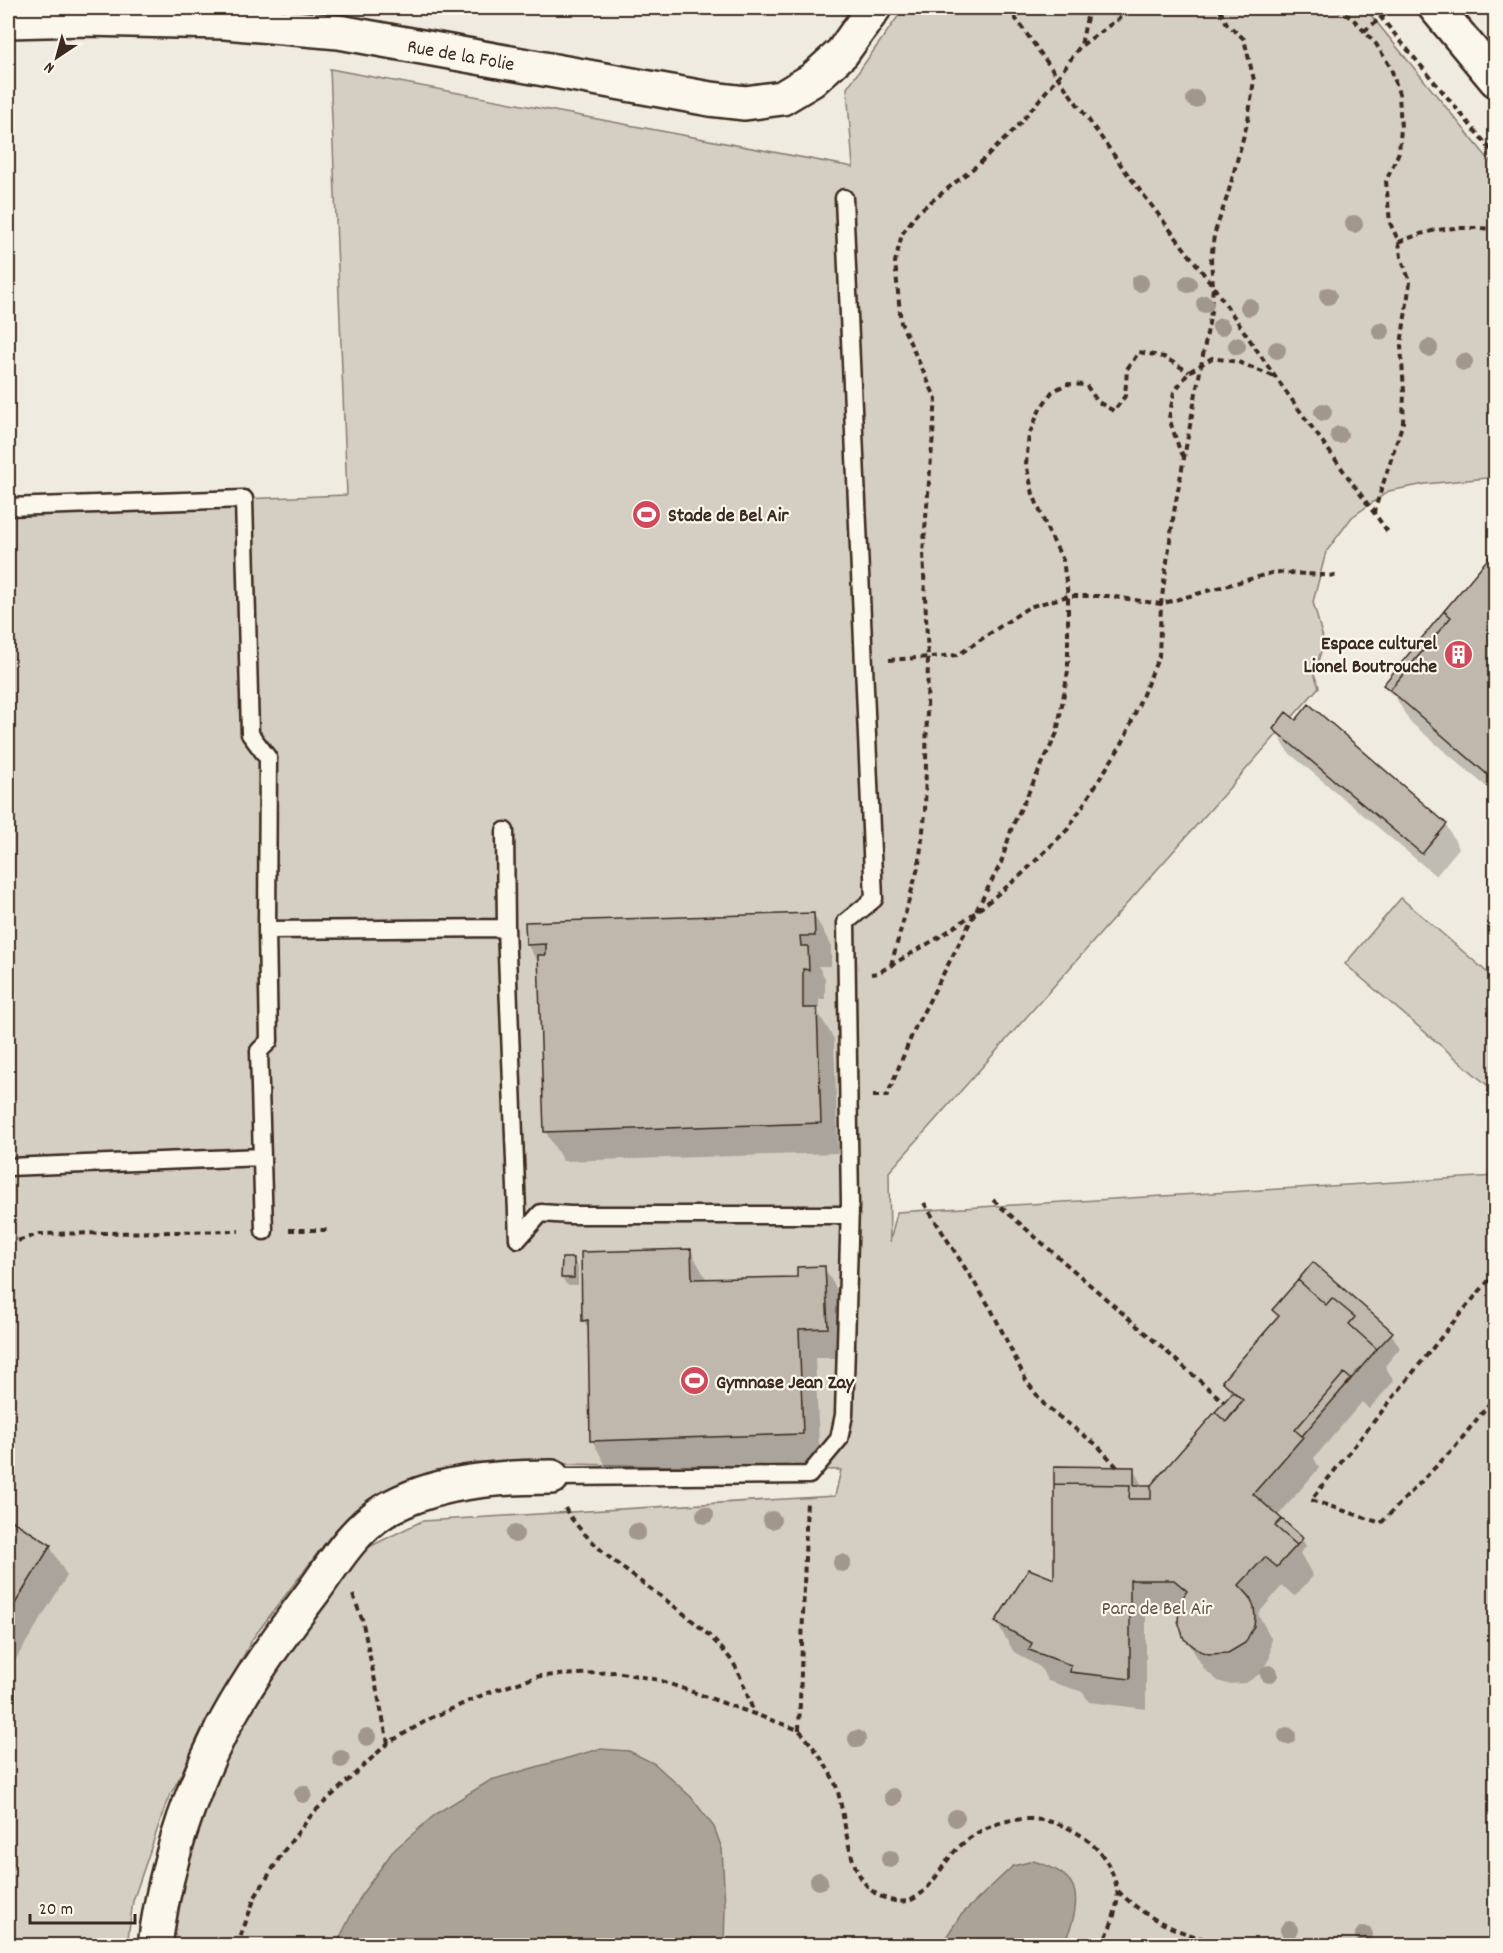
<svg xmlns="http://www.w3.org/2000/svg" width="1503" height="1953" font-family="Dekko,sans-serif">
	<rect width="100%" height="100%" fill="#f0ebe0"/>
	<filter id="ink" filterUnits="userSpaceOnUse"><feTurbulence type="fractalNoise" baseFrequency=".0167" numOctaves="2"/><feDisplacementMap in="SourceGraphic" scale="12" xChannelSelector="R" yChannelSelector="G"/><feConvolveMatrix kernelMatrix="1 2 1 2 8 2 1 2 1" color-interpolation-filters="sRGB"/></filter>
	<g filter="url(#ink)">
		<path fill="#d5cec3" stroke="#887c70" stroke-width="1.5" d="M904 8H1365L1495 167V468L1487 478 1425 484 1389 491 1352 517 1326 552 1313 602 1324 642 1314 674 1319 687 889 1172 890 1242 897 1212 1495 1176V1945H156L227 1722 334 1564 422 1521 835 1496 841 1470 475 1462 329 1538 253 1638 167 1801 133 1901 127 1945H8V508L347 495 330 69 853 167 847 88Z
			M1401 898 1495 979V1075L1487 1085 1345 964Z"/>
		<path fill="#aca397" stroke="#7f7367" stroke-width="1.5" d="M599 1749 629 1751 655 1764 691 1797 714 1827 722 1849 725 1906 724 1945H336L362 1894 393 1851 437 1813 491 1780Z
			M1033 1861C1046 1865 1058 1869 1067 1878 1084 1893 1072 1930 1062 1945H941L960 1916 1013 1866Z"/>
		<path fill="#0003" d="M1496 552V795L1409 721 1395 696 1389 692 1385 685Z
			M1309 706 1446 825 1459 848 1436 876 1288 752 1275 729 1296 722Z
			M814 915 831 945V966H818L825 978V999H819V1014L834 1039 838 1153 563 1161 545 1131 540 966 527 944Z
			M690 1250 707 1280 799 1278 824 1268 842 1298 844 1358H815L820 1464 609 1471 592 1440 590 1331 584 1321Z
			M573 1260 578 1267V1285H567L562 1278Z
			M1274 1310 1391 1333 1400 1348 1385 1366 1394 1381 1369 1409 1362 1402 1314 1458 1319 1468 1277 1517 1302 1539 1306 1546 1300 1553 1313 1576 1295 1596 1282 1586 1258 1614 1271 1638 1270 1657 1261 1673 1246 1683 1227 1684 1218 1681 1204 1669 1186 1638 1179 1621V1609H1146V1709L1089 1702 1083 1692 1048 1681 1040 1667 1014 1652 996 1622 1055 1582 1133 1468 1142 1486H1152L1232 1395 1224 1382 1279 1319Z
			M8 1520 50 1546 67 1576 8 1672Z"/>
		<path fill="#c0b8ad" stroke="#3b2a1e" stroke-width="1.5" d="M1496 549V782L1390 690 1451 617 1444 611Z
			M1444 611 1451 617 1390 690 1383 685Z
			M1309 704 1447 824 1422 854 1273 729 1286 712 1296 720Z
			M814 913 815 936H800L801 946H808L809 970 803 969V1008H817L821 1123 544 1132 538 955H546V944L526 945 525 922Z
			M691 1249 692 1279 797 1277V1267L825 1266 828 1328 799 1329 803 1434 590 1441 588 1320 582 1321 581 1252Z
			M562 1258H574V1278H561Z
			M1313 1262 1393 1332 1377 1349 1349 1324 1355 1317 1332 1298 1326 1305 1298 1280Z
			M1298 1280 1326 1305 1332 1298 1355 1317 1349 1324 1377 1349 1351 1379 1344 1373 1295 1430 1303 1437 1253 1494 1282 1519 1275 1526 1297 1545 1277 1567 1265 1557 1239 1585 1250 1597 1254 1607 1255 1617 1254 1626 1245 1643 1228 1653 1209 1654 1200 1651 1184 1639 1178 1621 1180 1602 1187 1591 1174 1580H1130V1679L1070 1672 1071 1665 1029 1650 1032 1643 995 1622 1029 1569 1054 1579V1484L1130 1485 1129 1499H1151V1485L1215 1412 1226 1422 1238 1408 1237 1407 1243 1400 1222 1381 1279 1316 1272 1310Z
			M1344 1373 1351 1379 1302 1436 1295 1430Z
			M1233 1392 1243 1400 1226 1422 1215 1412Z
			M1054 1466 1134 1467V1485H1151V1499H1129L1130 1485 1054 1484Z
			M8 1518 51 1545 8 1615Z
			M1282 1519 1303 1538 1297 1545 1275 1526Z"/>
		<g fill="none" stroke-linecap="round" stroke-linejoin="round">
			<defs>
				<path id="service" d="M8 507 244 499 250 734 268 758 267 930 506 928
					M505 831 506 928 518 1239
					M8 1167 262 1157
					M264 1231 259 1051 269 1041 267 930
					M518 1239 541 1213 570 1215H850
					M552 1477 809 1475 839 1439 844 1415 850 1205 846 922 874 899 844 198"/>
				<path id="minor" d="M1436 8 1496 80
					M8 21 84 19 225 22 339 32 710 99 745 103 782 98 812 80 842 53 874 8
					M155 1946C164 1870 188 1797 222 1729 246 1683 281 1634 313 1592 334 1563 353 1530 384 1511 434 1481 496 1477 552 1477"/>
			</defs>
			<use href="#service" stroke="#3b2a1e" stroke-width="21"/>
			<use href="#minor" stroke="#3b2a1e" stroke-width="38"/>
			<path stroke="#3b2a1e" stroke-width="4" stroke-dasharray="6 4.5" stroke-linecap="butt" d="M1008 8 1129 176 1213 286 1276 378 1388 532
				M1336 8 1353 19 1376 44 1391 68 1399 94 1401 128 1399 152 1386 181 1390 223 1399 242 1401 257 1410 282 1401 345 1404 392 1403 422 1374 512
				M1373 8 1496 156
				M1364 31 1394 8
				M1082 45 1128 12 1145 9
				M1399 242C1437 226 1456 227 1496 229
				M1184 457 1179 448 1169 418 1174 392 1189 372 1212 358 1238 362 1275 377
				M889 660 958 655 1029 607 1068 596H1108L1161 604 1275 572 1337 576
				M891 965 919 864 925 814 928 658 923 553 936 399 901 323 895 262 902 234 918 212 980 163 1016 128 1058 77 1081 45 1089 8
				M871 974 878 973 941 936 976 912 1021 875 1068 829 1123 742 1159 656 1161 604 1174 512 1211 312 1213 286 1211 260 1214 235 1228 194 1248 120 1254 80 1244 39 1227 24 1219 8
				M873 1096H887L914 1030 1001 863 1012 827 1057 733 1068 671V596L1063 560 1048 531 1033 494 1026 464 1029 435 1040 409 1052 392 1066 384 1086 385 1098 402 1114 411 1125 396 1127 369 1139 352 1164 357 1189 372
				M993 1200 1224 1402
				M924 1203 991 1309 1027 1382 1046 1407 1097 1445 1117 1467
				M289 1230H329
				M8 1244 39 1234 239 1231
				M1496 1272 1455 1320 1311 1500 1381 1523 1455 1447 1496 1395
				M565 1508C574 1525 588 1537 601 1550 643 1588 697 1615 732 1661 741 1674 748 1698 754 1713
				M353 1595 362 1619 388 1743
				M799 1730 807 1500
				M1118 1891C1135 1908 1155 1921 1177 1930 1192 1936 1207 1939 1222 1946
				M237 1946 255 1897 283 1852 313 1813 388 1743 431 1718 487 1693 540 1676 616 1672 659 1680 799 1730C811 1743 828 1767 835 1783 848 1817 844 1880 882 1897 891 1901 904 1904 913 1899 932 1889 941 1866 955 1851 985 1819 1032 1809 1072 1830 1095 1842 1112 1863 1117 1889 1120 1905 1109 1931 1102 1946"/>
			<use href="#service" stroke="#fbf7ec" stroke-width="16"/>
			<use href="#minor" stroke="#fbf7ec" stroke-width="33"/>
		</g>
		<g fill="#a2978c">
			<circle cx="1195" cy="99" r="9"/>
			<circle cx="1354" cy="224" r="9"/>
			<circle cx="1140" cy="283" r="9"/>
			<circle cx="1188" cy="284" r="9"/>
			<circle cx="1328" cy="296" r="9"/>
			<circle cx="1205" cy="304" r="9"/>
			<circle cx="1249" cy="307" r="9"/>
			<circle cx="1221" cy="327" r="9"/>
			<circle cx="1381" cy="331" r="9"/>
			<circle cx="1237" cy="346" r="9"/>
			<circle cx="1429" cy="348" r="9"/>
			<circle cx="1277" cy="350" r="9"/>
			<circle cx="1464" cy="362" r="9"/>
			<circle cx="1323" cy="412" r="9"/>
			<circle cx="1339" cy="435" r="9"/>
			<circle cx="705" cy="1515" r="9"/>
			<circle cx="772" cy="1520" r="9"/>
			<circle cx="637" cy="1532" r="9"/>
			<circle cx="515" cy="1534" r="9"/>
			<circle cx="842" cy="1563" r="9"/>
			<circle cx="1269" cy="1674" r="9"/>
			<circle cx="1287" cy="1736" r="9"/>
			<circle cx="367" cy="1737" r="9"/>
			<circle cx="857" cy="1739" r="9"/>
			<circle cx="341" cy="1759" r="9"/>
			<circle cx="303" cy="1794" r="9"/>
			<circle cx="893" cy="1797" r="9"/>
			<circle cx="956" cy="1818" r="9"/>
			<circle cx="890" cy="1859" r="9"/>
			<circle cx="819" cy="1881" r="9"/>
			<circle cx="1289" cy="1930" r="9"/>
			<circle cx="1364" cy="1935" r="9"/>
		</g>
	</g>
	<defs>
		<symbol id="stadium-disc" viewBox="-11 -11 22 22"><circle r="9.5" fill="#d1495b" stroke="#fbf7ec"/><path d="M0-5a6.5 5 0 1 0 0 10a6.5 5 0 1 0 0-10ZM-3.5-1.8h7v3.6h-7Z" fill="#fff"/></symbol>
		<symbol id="building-disc" viewBox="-11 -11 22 22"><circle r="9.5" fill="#d1495b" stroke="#fbf7ec"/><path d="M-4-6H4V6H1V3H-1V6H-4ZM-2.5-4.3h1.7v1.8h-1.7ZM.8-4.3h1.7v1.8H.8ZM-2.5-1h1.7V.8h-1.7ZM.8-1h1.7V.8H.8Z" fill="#fff"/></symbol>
	</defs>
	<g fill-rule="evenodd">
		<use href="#stadium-disc" x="630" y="498" width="33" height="33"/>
		<use href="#building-disc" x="1442" y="638" width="33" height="33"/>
		<use href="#stadium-disc" x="678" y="1364" width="33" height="33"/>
	</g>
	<g text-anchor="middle" stroke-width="4.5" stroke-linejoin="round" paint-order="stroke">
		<g font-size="20" fill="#3b2a1e" stroke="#fbf7ec">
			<text transform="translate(461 54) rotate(10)" y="7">Rue de la Folie</text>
		</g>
		<g font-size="20" font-weight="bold" fill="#3b2a1e" stroke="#fbf7ec" text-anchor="start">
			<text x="668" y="521">Stade de Bel Air</text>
			<text x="1437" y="649" text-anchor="end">Espace culturel<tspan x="1437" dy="23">Lionel Boutrouche</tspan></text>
			<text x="716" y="1388">Gymnase Jean Zay</text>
		</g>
		<g font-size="20" fill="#625347" stroke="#fbf7ec">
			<text x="1157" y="1614">Parc de Bel Air</text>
		</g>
	</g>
	<rect width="1503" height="1953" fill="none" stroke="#fbf7ec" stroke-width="30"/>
	<rect x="15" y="15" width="1473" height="1923" fill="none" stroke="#3b2a1e" stroke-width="2" filter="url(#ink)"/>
	<g transform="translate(57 57) rotate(216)" stroke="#fbf7ec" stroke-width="4.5" paint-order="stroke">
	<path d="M0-4.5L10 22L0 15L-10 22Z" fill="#3b2a1e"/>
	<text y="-9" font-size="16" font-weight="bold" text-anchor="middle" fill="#3b2a1e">N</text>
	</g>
	<path d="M30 1914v9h105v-9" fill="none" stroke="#3b2a1e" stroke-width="3"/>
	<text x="39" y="1914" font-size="18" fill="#3b2a1e" stroke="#fbf7ec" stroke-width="4.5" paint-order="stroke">20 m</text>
</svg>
